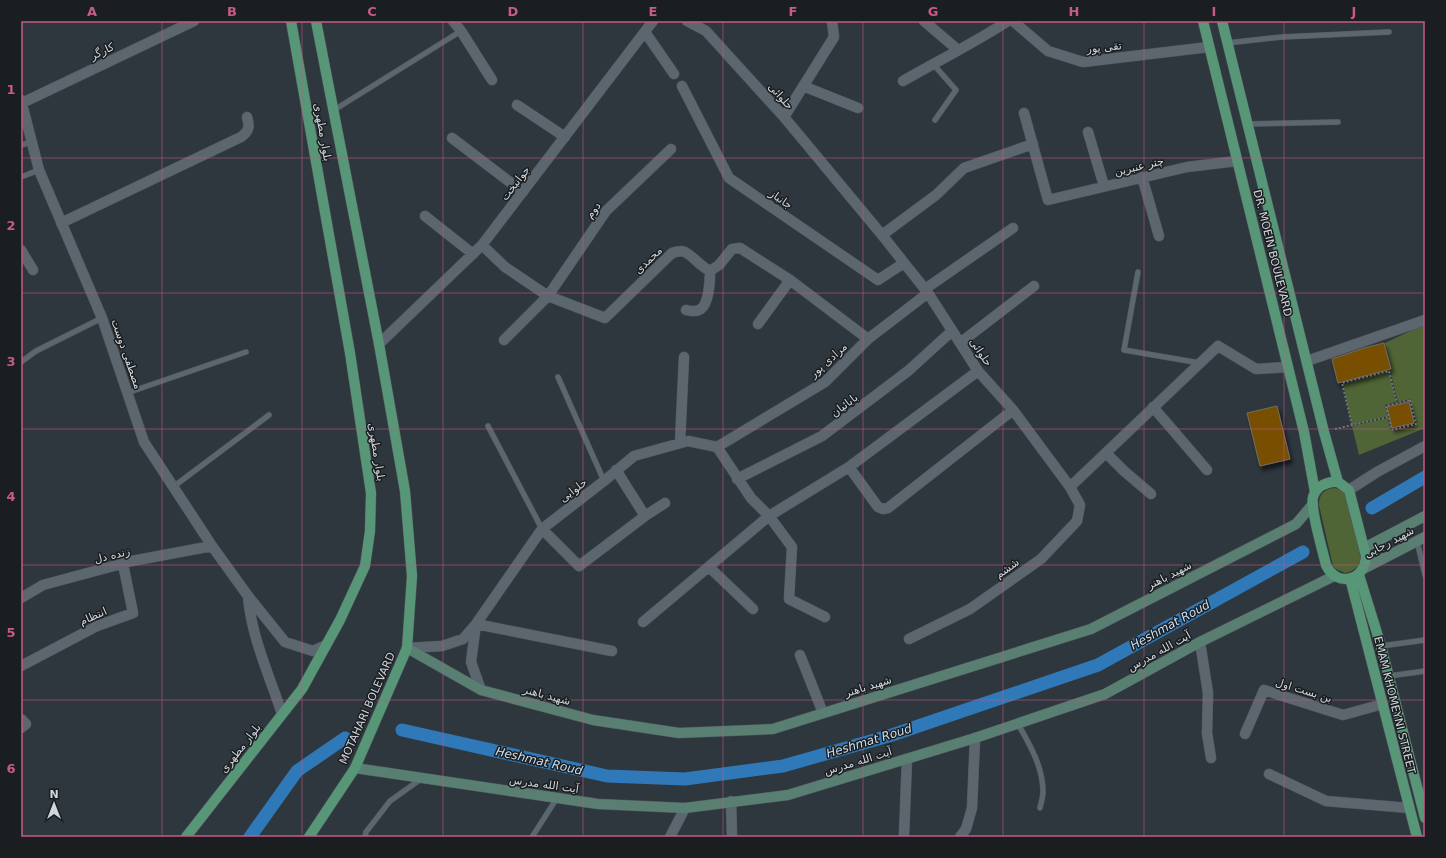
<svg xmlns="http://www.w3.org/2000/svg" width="1446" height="858" font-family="'DejaVu Sans',Vazirmatn,sans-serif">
	<defs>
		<filter id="shadow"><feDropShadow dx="2.5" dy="4.5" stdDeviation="2" flood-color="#0009"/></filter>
	</defs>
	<rect width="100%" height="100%" fill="#2f373e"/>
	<path fill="#506536" d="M1425 324V428L1359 455 1352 426 1388 418 1391 431 1417 424 1410 399 1398 402 1390 370 1392 369 1385 343Z
		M1389 371 1396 402 1385 405 1388 416 1352 425 1343 384Z
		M1335 488 1343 491 1347 496 1361 559C1358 568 1354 571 1345 573L1336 569 1333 566 1319 505C1319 494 1324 489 1335 488Z"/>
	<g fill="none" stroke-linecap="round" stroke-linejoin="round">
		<path stroke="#3079b8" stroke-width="13" d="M1372 508 1425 477
			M402 730 607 776 685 779 783 766 892 735 1098 665 1303 552
			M250 837 297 771 345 738"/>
	</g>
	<path fill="#784f02" stroke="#746c63" filter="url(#shadow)" d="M1384 343 1391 369 1338 383 1332 359 1364 348Z
		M1409 402 1414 423 1392 428 1387 407Z
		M1277 406 1290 459 1260 466 1247 413Z"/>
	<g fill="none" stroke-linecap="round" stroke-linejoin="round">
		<defs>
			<path id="lane" d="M1227 43 1282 37 1389 32
				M933 64 956 90 935 120
				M334 110 461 31
				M1247 124 1338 122
				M21 145 32 142
				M21 177 39 170
				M1138 272 1124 350 1200 363
				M21 362 36 351 102 318
				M558 377 604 481
				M127 393 246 352
				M488 426 542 529
				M173 487 269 415
				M1417 541 1425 575
				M1381 646 1425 640
				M1389 676 1425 671
				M1018 724C1030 745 1043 767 1043 792 1043 797 1041 803 1040 808
				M365 837 366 832 390 801 421 779
				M532 837 557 798"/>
			<path id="street" d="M453 21 461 31 492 80
				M687 21 706 31 784 117 882 235 928 293 978 371 1013 410 1070 487 1218 346 1256 369 1288 367
				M924 21 958 50
				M1013 21 1048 51 1083 62 1209 47
				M645 32 674 74
				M903 81C938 61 974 43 1008 21
				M682 86 729 178 878 280 904 263
				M803 86 858 108
				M21 100 39 170 102 318 144 442 212 546 248 596 285 642 313 651 326 645
				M22 103 194 21
				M517 105 565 137
				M1024 113 1048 200 1187 167 1237 161
				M784 117 834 37 832 21
				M1088 132 1104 186
				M452 138 523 192
				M1142 177 1159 236
				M425 216 473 254
				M61 223 241 137C249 131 250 127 247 117
				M882 235 936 195 964 168 1033 144
				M482 245 505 267 548 296 605 318 672 253C676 252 680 250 685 252 694 257 700 266 710 271L719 265 732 249 740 248 790 280 868 339
				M21 250 33 270
				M925 289 1013 228
				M686 310C690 311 695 312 699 310 709 306 710 280 710 271
				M758 324 790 280
				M504 340 548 296 606 211 671 149
				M960 343 1034 286
				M379 344 482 245 653 21
				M1307 361 1425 320
				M1153 407 1207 470
				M680 443 684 357
				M717 447 825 382 868 339 928 293
				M1106 453 1124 471 1151 494
				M849 467 878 507 883 509 888 508 1013 410
				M737 479 822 436 908 371 952 331
				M1349 490 1377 472 1425 446
				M645 516 665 503
				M542 529 579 566 645 516 616 470
				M709 567 753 609
				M248 596C251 636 270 677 282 714
				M21 598 43 585 132 561 212 546
				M643 622 769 516 849 467 978 371
				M476 624 612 651
				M476 624 471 662 481 690
				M909 639 970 609 1041 559 1077 521 1080 505 1070 487
				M1200 642 1208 693 1207 733 1211 758
				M407 648 442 646 463 639 476 624 542 529 604 481 634 456 688 441 717 447 751 498 769 516 792 547 789 599 825 617
				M800 655 823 713
				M21 666 97 626 133 613 123 564
				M21 719 26 724 21 728
				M1245 734 1264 690 1343 715 1383 704
				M1269 774 1326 801 1409 808
				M731 801 732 837
				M904 835 907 759
				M670 837 685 808
				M960 837 966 829 972 808 975 738"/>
			<path id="secondary" d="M1364 548 1425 516
				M1363 569 1425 537
				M407 648 481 690 593 720 679 733 773 729 1091 629 1296 524 1313 504
				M355 768 598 804 685 808 788 795 975 738 1105 694 1200 642 1334 576"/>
			<path id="primary" d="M1203 21 1304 432 1315 492
				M1222 21 1324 432 1338 482
				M1332 482H1338L1349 490 1366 556C1365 581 1337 588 1326 565 1323 552 1310 508 1313 497 1316 487 1323 484 1332 482Z
				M1359 575 1381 646 1425 818
				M1350 578 1417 837
				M186 837 302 689 340 620 365 566 370 531 371 493 350 353 291 21
				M309 837 355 768 407 648 412 576 405 491 379 344 316 21"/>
		</defs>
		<use href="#lane" stroke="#4f555c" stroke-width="6"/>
		<use href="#street" stroke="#4f555c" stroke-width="11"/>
		<use href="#secondary" stroke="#4f555c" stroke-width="11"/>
		<use href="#primary" stroke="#4f555c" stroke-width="11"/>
		<path stroke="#6e757b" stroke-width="2" stroke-dasharray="2 2" stroke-linecap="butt" d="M1410 400 1416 424 1392 430 1386 406Z
			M1352 425 1342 383 1389 371 1397 403
			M1335 429 1388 417"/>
		<use href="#lane" stroke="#5c666e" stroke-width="5"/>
		<use href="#street" stroke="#5c666e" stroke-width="10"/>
		<use href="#secondary" stroke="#597f72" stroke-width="10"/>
		<use href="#primary" stroke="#579777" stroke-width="10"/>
	</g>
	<path fill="none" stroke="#c75a88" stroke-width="1" stroke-opacity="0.55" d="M162 21V837M302 21V837M443 21V837M583 21V837M723 21V837M863 21V837M1003 21V837M1144 21V837M1284 21V837M21 158H1425M21 293H1425M21 429H1425M21 565H1425M21 700H1425"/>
	<g text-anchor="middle" stroke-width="3" stroke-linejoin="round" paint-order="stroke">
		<g font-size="11" fill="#d1d6db" stroke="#1a1e21">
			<text transform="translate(1104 47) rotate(-6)" y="4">تقی پور</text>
			<text transform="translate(102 51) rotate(-25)" y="4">کارگر</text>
			<text transform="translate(781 96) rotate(48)" y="4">حلوائی</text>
			<text transform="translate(323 132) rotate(80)" y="4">بلوار مطهری</text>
			<text transform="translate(1139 166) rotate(-13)" y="4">چتر عنبرین</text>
			<text transform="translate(515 183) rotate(-52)" y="4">جوانبخت</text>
			<text transform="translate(781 199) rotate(35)" y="4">جانباز</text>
			<text transform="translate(593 210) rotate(-52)" y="4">دوم</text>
			<text transform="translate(1273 253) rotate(76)" y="4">DR. MOEIN BOULEVARD</text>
			<text transform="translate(648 260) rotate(-44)" y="4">محمدی</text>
			<text transform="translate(981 352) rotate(56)" y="4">حلوائی</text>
			<text transform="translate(127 354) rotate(71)" y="4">مصطفی دوست</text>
			<text transform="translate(828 360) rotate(-42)" y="4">مرادی پور</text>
			<text transform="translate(844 405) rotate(-37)" y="4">بابائیان</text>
			<text transform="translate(377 452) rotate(81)" y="4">بلوار مطهری</text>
			<text transform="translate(573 490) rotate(-38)" y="4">حلوایی</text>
			<text transform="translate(1389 542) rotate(-28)" y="4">شهید رجایی</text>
			<text transform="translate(112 555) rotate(-14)" y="4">زنده دل</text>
			<text transform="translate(1007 568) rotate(-35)" y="4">ششم</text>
			<text transform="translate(1169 575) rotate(-27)" y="4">شهید باهنر</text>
			<text transform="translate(93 616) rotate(-24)" y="4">انتظام</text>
			<text transform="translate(1159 651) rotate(-29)" y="4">آیت الله مدرس</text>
			<text transform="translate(868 686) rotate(-17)" y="4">شهید باهنر</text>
			<text transform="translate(1304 690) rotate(17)" y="4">بن بست اول</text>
			<text transform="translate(547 695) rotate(15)" y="4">شهید باهنر</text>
			<text transform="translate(1395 705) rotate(76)" y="4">EMAM KHOMEYNI STREET</text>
			<text transform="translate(367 708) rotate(-66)" y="4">MOTAHARI BOLEVARD</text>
			<text transform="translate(240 748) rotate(-52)" y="4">بلوار مطهری</text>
			<text transform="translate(858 761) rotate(-17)" y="4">آیت الله مدرس</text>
			<text transform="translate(544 784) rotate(8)" y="4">آیت الله مدرس</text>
		</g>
		<g font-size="12" font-style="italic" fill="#cddeef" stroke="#1a1e21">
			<text transform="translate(1170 625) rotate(-29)" y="4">Heshmat Roud</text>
			<text transform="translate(869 741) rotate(-17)" y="4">Heshmat Roud</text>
			<text transform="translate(539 761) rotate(13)" y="4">Heshmat Roud</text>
		</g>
	</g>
	<rect width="1446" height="858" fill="none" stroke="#1a1e21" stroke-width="44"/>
	<g transform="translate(54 804)" stroke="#1a1e21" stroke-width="3" paint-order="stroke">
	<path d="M0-3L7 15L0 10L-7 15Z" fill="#d1d6db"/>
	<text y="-6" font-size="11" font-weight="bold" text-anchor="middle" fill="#d1d6db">N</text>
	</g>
	<rect x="22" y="22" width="1402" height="814" fill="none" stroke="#c75a88" stroke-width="1.5"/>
	<g font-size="13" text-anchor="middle" font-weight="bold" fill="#c75a88">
		<text x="92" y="16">A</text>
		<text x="232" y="16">B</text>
		<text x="372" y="16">C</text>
		<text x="513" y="16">D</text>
		<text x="653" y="16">E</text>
		<text x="793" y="16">F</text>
		<text x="933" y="16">G</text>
		<text x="1074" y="16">H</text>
		<text x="1214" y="16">I</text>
		<text x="1354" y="16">J</text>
		<text x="11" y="94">1</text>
		<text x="11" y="230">2</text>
		<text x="11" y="366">3</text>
		<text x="11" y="501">4</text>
		<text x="11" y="637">5</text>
		<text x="11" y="773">6</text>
	</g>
</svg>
